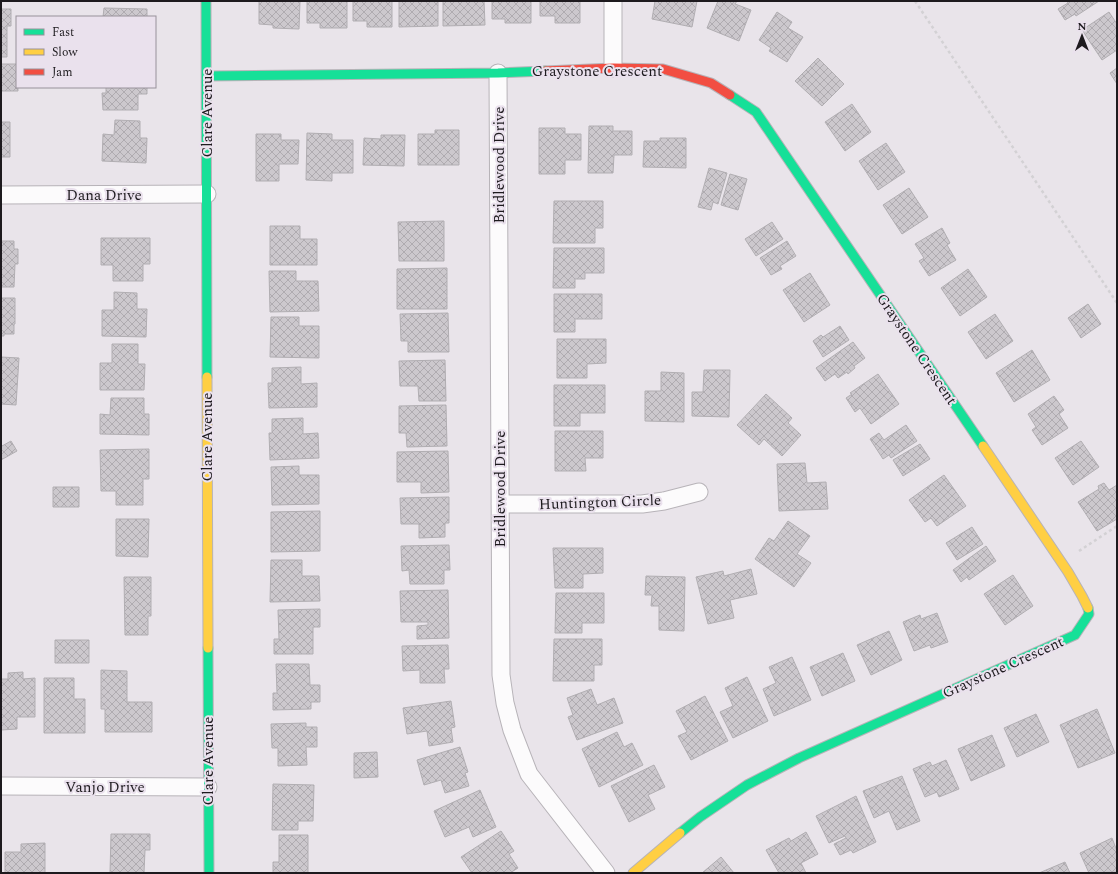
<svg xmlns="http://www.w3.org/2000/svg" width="1118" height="874" font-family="Spectral,serif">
	<defs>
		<pattern id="building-cross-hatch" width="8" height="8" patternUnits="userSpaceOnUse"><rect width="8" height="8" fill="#ccc8cd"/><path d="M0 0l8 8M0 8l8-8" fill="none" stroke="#afabb0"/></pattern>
	</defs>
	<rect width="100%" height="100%" fill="#e9e4ea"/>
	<path fill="url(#building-cross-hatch)" stroke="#b1aeb2" d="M259 1H300L299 29 273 28V25L259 24Z
		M307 1H347V28H320V23H307Z
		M353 1H392V27H367V21H353Z
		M399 1H438V26L399 27Z
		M443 1H484L485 25 443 26Z
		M492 1H531V23H505V19H492Z
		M540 1H580V23H555V16H540Z
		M655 1H697L692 27 652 19Z
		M718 1H737L735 4 751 10 739 41 707 28Z
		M1067 1H1099L1076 16 1075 14 1065 20 1058 9 1068 3Z
		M104 8 147 9V17H103Z
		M1 9H11V26H7V57H1Z
		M777 12 792 22 788 28 803 37 787 62 769 51 771 48 759 40Z
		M1109 12 1117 24V50L1102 60 1082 30Z
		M818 58 844 84 822 106 795 81Z
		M1 64H17L18 91H1Z
		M1117 68V84L1110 73Z
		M106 87H147V94H138V110H103L102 93H106Z
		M852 104 871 132 845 151 825 122Z
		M115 120 140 121V138H147L146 163 102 161 103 134 114 135Z
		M1 122H10V157H1Z
		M589 126H613V131H632V155H614L613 173H588Z
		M539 128H565V134H581V160H565V174H539Z
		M435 130H459V165H418V134H435Z
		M307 133 332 134V140H353V173H332V181L306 180Z
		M256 134H281V140H299L298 164H279V181H256Z
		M381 135H405L404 166 363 165 364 138 381 139Z
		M660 138H686V168L643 167 644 141H660Z
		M886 143 905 172 878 190 859 161Z
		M709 168 727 173 718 204 713 202 711 210 698 207Z
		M730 174 747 179 738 210 721 205Z
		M909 188 928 217 902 234 883 205Z
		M554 201H603V228H595V243H553Z
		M444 221V261H399L398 222Z
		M772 222 783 239 756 256 745 239Z
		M270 226H300V239H317V265H270Z
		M942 228 950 243 947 245 956 260 929 276 919 261 924 258 915 244Z
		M101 238H150V264H143V281H113V265H101Z
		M1 241H14V249H18V264H15L14 287H1Z
		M787 241 796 256 780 266 782 269 771 275 760 258Z
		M554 248H604V273H585V279H575V288H553Z
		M447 268V309H397V269Z
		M968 269 987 297 960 316 941 288Z
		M269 271H296V281H318L319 311 270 312Z
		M810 273 830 305 804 322 783 290Z
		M114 292 137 293V309H147L146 337 102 336V310H114Z
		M554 294H602V319H575V332H554Z
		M1 298H15V324H14V334H4V336H1Z
		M1088 304 1101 324 1081 338 1068 318Z
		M448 313 449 352H408V341H401L400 314Z
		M995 314 1013 341 986 359 968 332Z
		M271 317H299V326H319V358L270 357Z
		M840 326 849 340 823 357 813 341 821 335 823 337Z
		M557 339H606V363L587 364V378H557Z
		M853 342 865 358 854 366 855 368 848 374 847 372 838 378 835 374 825 381 816 368Z
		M112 344H138V364H145L144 390H100V363H112Z
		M1032 350 1050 380 1014 402 996 373Z
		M1 357 19 358 16 405 1 404Z
		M445 360 446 401H419L418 386H400L399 361Z
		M301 367V384L317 383V407L269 408 268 383H272V368Z
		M704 370H730L729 417 692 416V392H703Z
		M661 372 684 373V422L645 421V391H661Z
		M878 374 899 404 871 424 860 408 855 412 846 398 852 394 850 393Z
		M554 385H605V413H580V426H554Z
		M766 394 792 418 788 423 801 435 782 456 764 439 759 445 737 425Z
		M1054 396 1064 410 1059 414 1068 428 1042 445 1032 430 1036 427 1028 414Z
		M111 398H144V414H149V435L100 434V414L110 415Z
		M446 405 447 446 407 447 406 433H399V406Z
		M303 418V434L318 433 319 458 270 460 269 433H272V419Z
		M906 425 917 441 891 458 889 455 883 459 870 439 879 433 884 440Z
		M555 431H603V458H585L586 471H555Z
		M11 441 17 451 1 460V444L2 446Z
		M1081 441 1099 467 1073 485 1055 458Z
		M920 444 930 459 903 476 893 460Z
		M149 449V479H143V505H116V491H101L100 450Z
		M448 451 449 492 421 493V482H397V452Z
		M805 463 807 483 826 482 828 509 779 511 777 464Z
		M299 466V475H319V504L272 505 271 467Z
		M944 475 966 506 937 526 931 518 925 522 909 500Z
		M1104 483 1109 490 1117 485V519L1097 531 1078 502 1099 489 1098 486Z
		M53 487H79V507H53Z
		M449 497V523H445V537L419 538V524H401L400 498Z
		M320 511V551L271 552V512Z
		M116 519H149L148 557 116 556Z
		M788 521 810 536 797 554 811 563 794 587 755 559 769 538 774 541Z
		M972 527 983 544 957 560 946 543Z
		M449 545 450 570H444V584H410L409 570 402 571 401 546Z
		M986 546 996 561 969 580 967 577 961 582 953 570Z
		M553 548H603V573L583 574V588H555Z
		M271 560H302V576H319L320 601 270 602Z
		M751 569 757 594 730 600 734 618 708 624 696 577 723 571 724 576Z
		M1013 575 1033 606 1005 625 984 594Z
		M646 576 685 577 684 631 659 630V606H651L652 595H645Z
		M124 577H151V616H148V635H125Z
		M448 590 449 638 417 639V626L428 625V622H401L400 591Z
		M556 593H604V623H582V633H555Z
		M320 609V627H313V654H274V639H279L278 610Z
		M937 613 948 642 931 648 930 645 914 651 903 622 920 615 921 619Z
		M889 631 902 660 871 675 857 645Z
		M554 639H602V665H594V681H553Z
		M55 640H89V663H55Z
		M448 645 449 669H444L445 683H420V670L403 671 402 646Z
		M843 653 855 681 822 696 810 667Z
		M792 657 811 700 774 716 763 689 776 683 769 667Z
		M276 664H309L310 685H320V702H311V709L273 710V693H277Z
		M101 670 127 671V702H152V732H105V709H101Z
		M23 672V679L35 678V717H17V729L1 730V679H8V673Z
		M747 677 768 721 733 738 720 712 733 706 725 688Z
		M44 678H74V699H85V733H44Z
		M591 689 597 705 614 698 623 723 577 740 568 717 573 715 567 698Z
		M705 696 728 741 691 760 678 736 687 732 676 711Z
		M451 701 455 727 451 728 453 742 429 746 427 731 407 734 403 708Z
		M1097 709 1115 753 1078 768 1060 725Z
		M1036 714 1049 742 1017 757 1004 728Z
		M306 723V727H317V747H306L307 765 278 766V748H272L271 724Z
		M617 732 624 747 632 743 643 765 599 787 582 749Z
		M992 735 1005 766 971 781 958 749Z
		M460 747 468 772 465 773 469 786 445 793 441 780 424 785 417 760Z
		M377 752 378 777 354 778V753Z
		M946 760 959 789 939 797 937 792 925 797 913 769 930 762 932 766Z
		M654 765 665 787 648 795 655 809 629 822 611 786Z
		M902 776 920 821 897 830 889 811 874 818 863 791Z
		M273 784 314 785 313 821H298V830H272Z
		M480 790 496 827 473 837 469 827 445 837 434 811Z
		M856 796 876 842 853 853 851 850 840 855 834 844 846 838 845 836 829 843 816 816Z
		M501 831 514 851 509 854 518 868 510 873H472L461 857Z
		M806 832 818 854 801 863 806 873H779L766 850 789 838 791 841Z
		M111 834H150V850H145L144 873H110Z
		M279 835H308V873H273V862H279Z
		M1112 838 1117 851V872L1089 873 1080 853Z
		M45 843V873H5V852H21V844Z
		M721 857 734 873H702Z
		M1065 862 1070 873H1039Z"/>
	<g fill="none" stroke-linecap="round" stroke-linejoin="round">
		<defs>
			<path id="street" d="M613 1V68
				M498 73 501 675 505 703 512 730 529 774 606 873
				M1 195 207 194
				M500 504H642L664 501 699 492
				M1 786 208 787"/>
			<path id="fast" d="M206 1 207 377
				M207 76 498 73 545 71
				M730 95 756 112 983 446
				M208 648 209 873
				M680 833 700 817 747 785 799 758 1075 635 1089 614 1088 608"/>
			<path id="slow" d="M207 377 208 648
				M983 446 1068 572 1082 596 1088 608
				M633 873 680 833"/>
			<path id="jam" d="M545 71 613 68 663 69 711 83 730 95"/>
		</defs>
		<use href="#street" stroke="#b7b3b8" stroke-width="19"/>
		<use href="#fast" stroke="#b7b3b8" stroke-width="11"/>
		<use href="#slow" stroke="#b7b3b8" stroke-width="11"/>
		<use href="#jam" stroke="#b7b3b8" stroke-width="11"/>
		<path stroke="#d3d1d4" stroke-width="2.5" stroke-dasharray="3 3" stroke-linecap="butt" d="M915 1 1117 303
			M1079 551 1117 526"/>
		<use href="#street" stroke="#fcfbfc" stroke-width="17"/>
		<use href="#fast" stroke="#16e098" stroke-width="9"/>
		<use href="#slow" stroke="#ffcf43" stroke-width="9"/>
		<use href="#jam" stroke="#f24e42" stroke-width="9"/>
	</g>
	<g text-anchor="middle" stroke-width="4" stroke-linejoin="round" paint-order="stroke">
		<g font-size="15" fill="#1d1a1e" stroke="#eae1ed">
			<text x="597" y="76">Graystone Crescent</text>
			<text transform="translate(207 113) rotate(-90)" y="5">Clare Avenue</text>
			<text transform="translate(499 165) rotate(-90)" y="5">Bridlewood Drive</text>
			<text x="104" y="200">Dana Drive</text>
			<text transform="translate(917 349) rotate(56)" y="5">Graystone Crescent</text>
			<text transform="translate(207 437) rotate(-90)" y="5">Clare Avenue</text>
			<text transform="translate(500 489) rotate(-90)" y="5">Bridlewood Drive</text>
			<text transform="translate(600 502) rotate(-2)" y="5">Huntington Circle</text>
			<text transform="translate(1003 667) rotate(-24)" y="5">Graystone Crescent</text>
			<text transform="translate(208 761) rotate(-90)" y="5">Clare Avenue</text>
			<text x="105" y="792">Vanjo Drive</text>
		</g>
	</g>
	<rect width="1118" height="874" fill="none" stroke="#1d1a1e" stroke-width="4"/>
	<rect x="16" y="16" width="140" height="72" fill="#eae1ed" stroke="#98919a"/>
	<rect x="24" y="29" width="20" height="6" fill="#16e098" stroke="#98919a"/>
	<text x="52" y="36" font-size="12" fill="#1d1a1e">Fast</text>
	<rect x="24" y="49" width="20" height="6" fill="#ffcf43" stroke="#98919a"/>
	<text x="52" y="56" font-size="12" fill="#1d1a1e">Slow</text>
	<rect x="24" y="69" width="20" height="6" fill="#f24e42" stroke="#98919a"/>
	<text x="52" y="76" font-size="12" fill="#1d1a1e">Jam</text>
	<g transform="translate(1082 36)" stroke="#eae1ed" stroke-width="3" paint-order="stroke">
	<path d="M0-3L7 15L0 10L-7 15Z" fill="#1d1a1e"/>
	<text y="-6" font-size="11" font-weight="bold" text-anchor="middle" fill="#1d1a1e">N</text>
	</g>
</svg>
